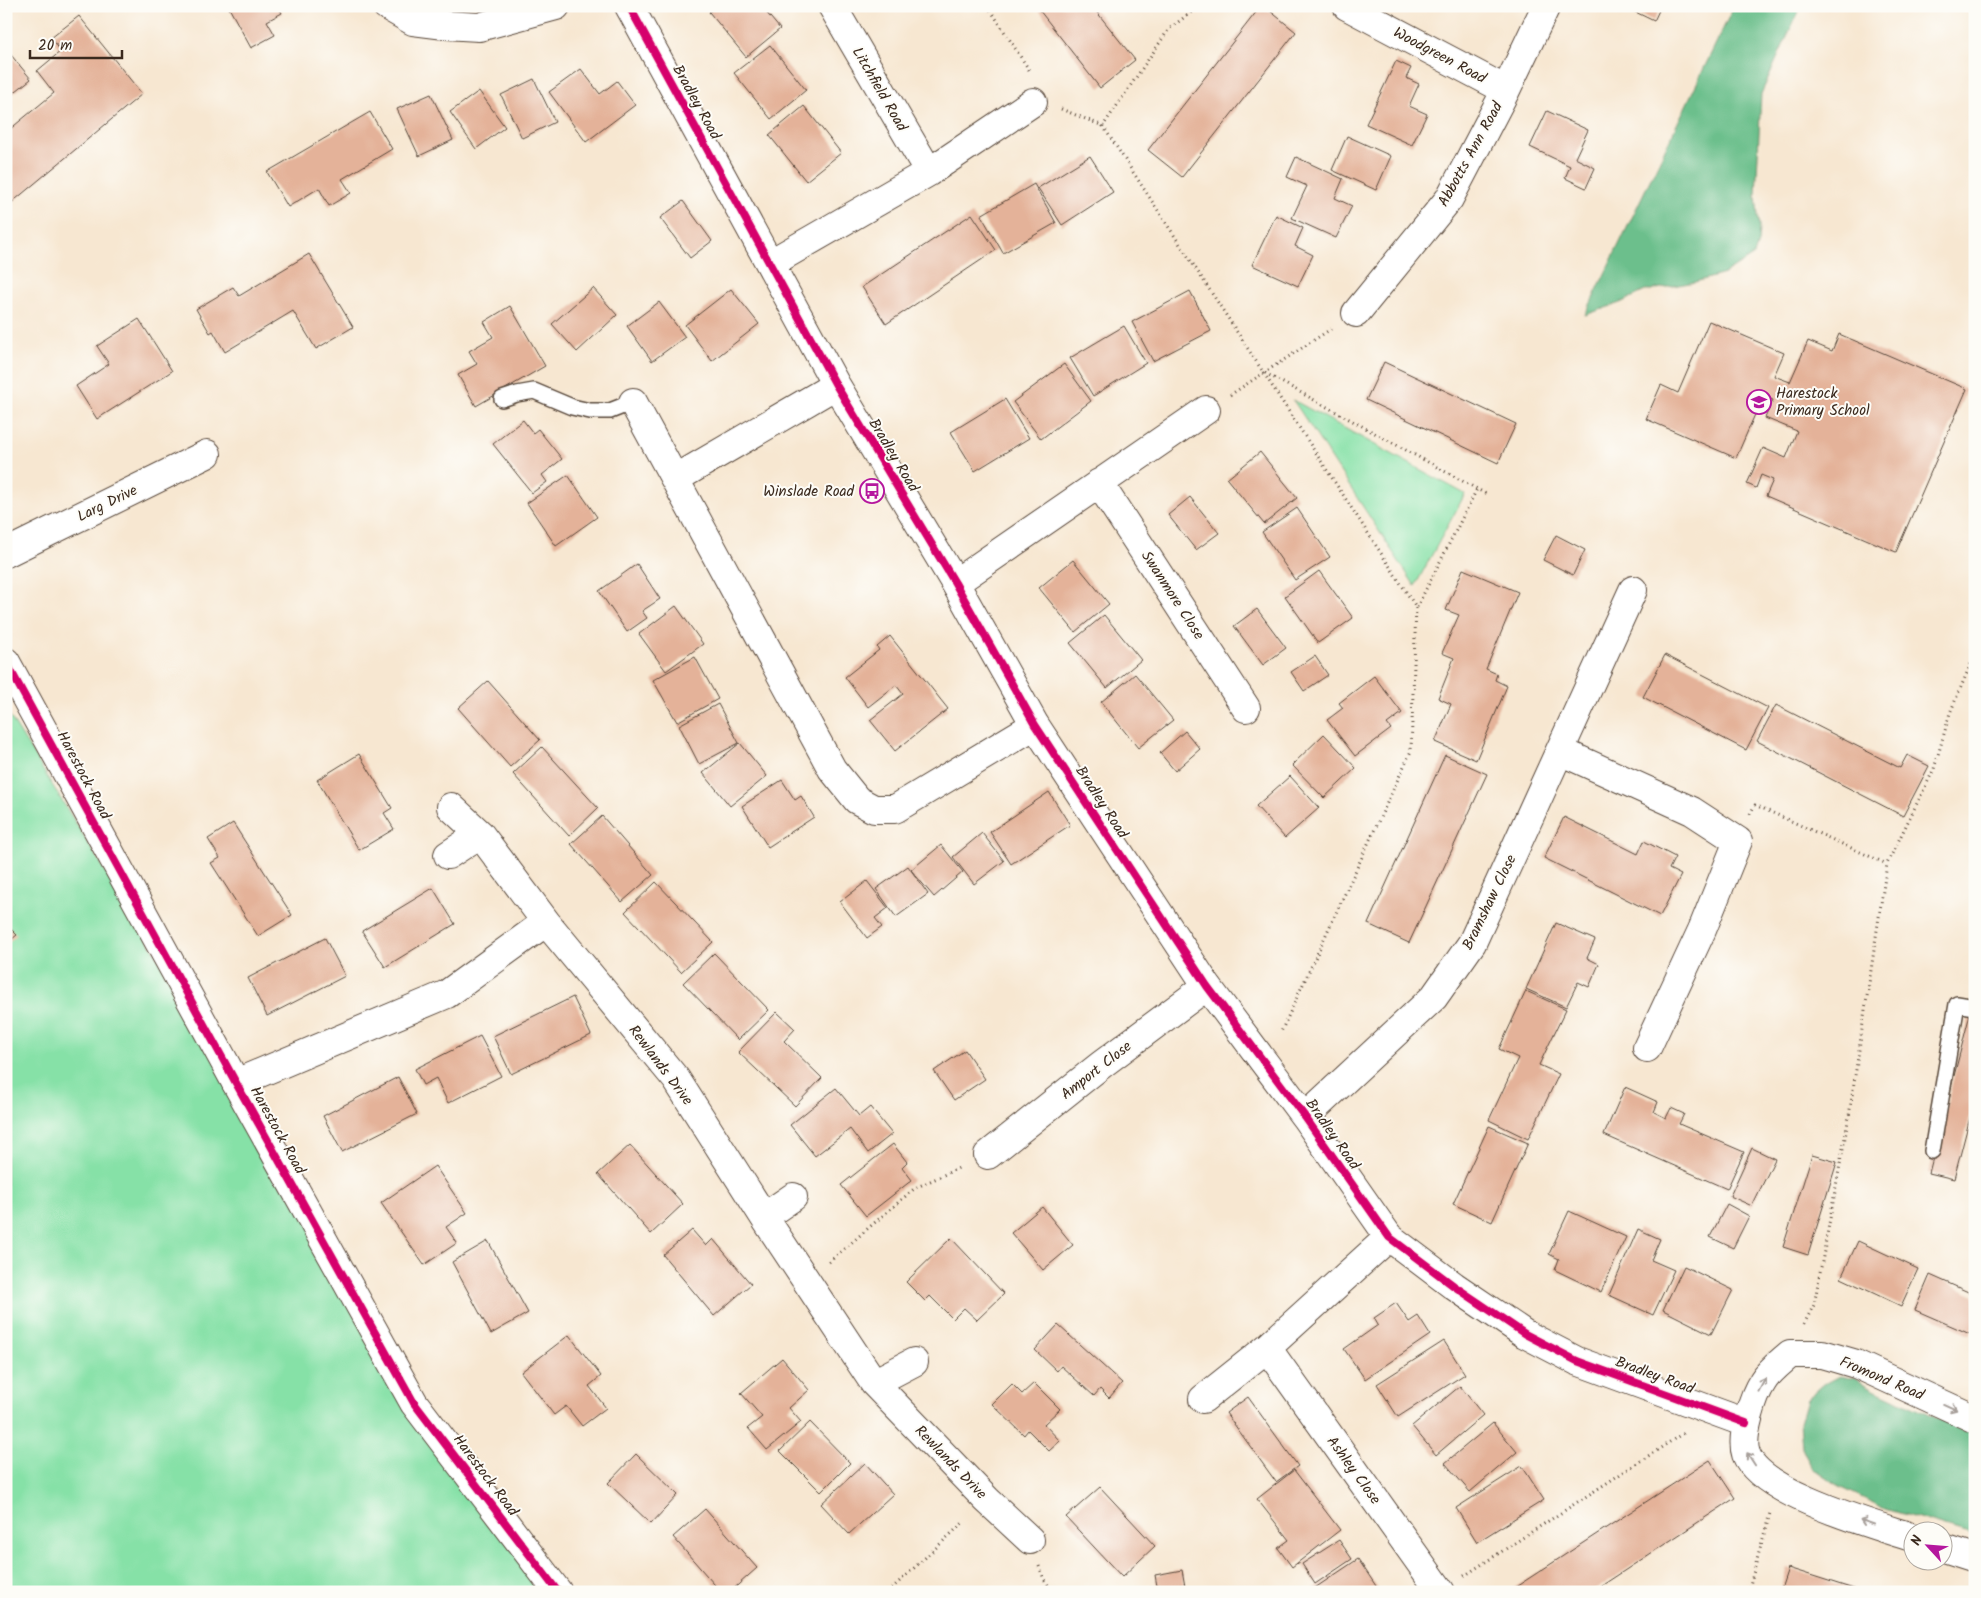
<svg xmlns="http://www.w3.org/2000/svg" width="1981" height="1598" font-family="Kalam,sans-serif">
	<rect width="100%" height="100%" fill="#fdfcf7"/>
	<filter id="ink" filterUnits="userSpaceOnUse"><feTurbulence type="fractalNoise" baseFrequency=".02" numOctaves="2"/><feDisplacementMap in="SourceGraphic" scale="10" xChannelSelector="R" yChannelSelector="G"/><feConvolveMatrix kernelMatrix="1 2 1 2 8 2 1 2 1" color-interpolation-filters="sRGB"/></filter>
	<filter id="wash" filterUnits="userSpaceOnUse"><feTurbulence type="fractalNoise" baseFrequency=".0096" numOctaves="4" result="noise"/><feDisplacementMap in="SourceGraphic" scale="20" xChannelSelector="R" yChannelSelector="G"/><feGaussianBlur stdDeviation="1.12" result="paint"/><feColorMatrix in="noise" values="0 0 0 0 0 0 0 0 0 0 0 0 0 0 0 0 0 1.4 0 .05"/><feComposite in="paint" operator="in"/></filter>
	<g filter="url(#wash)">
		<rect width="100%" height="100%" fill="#f7e7d1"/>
		<path fill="#86e1a7" stroke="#608662" d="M1293 400 1465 494 1415 586Z
			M6 710 236 1083 414 1403 558 1592H6Z"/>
		<path fill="#6cbf8c" stroke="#547455" d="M1734 6H1801L1761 94 1756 195 1759 227 1758 243 1754 255 1724 274 1695 282 1645 291 1620 303 1585 315Z
			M1839 1376 1856 1379 1876 1390 1975 1436V1536L1886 1509 1840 1487 1812 1468 1802 1447 1800 1423 1807 1399 1824 1384Z"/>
		<g id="blocks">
			<path fill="#e4b299" d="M228 6H278L282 13 267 21 275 35 251 48Z
				M716 6H761L780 29 746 57 709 12Z
				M1036 6H1092L1135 60 1100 88Z
				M1261 6H1264L1296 32 1182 177 1148 150Z
				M1623 6H1661L1654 21Z
				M79 16 142 94 10 204 6 199V126L9 130 54 93 37 71 61 51 51 38Z
				M770 45 806 90 771 119 734 73Z
				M6 49 31 79 6 99Z
				M1396 61 1411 68 1406 78 1419 84 1409 106 1427 114 1412 145 1366 124Z
				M581 69 600 94 617 81 635 105 586 142 549 92Z
				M534 79 555 122 522 138 501 95Z
				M479 91 505 127 476 149 450 112Z
				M431 94 453 140 419 156 397 109Z
				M804 106 841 153 806 181 769 135Z
				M1547 111 1588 130 1575 158 1595 168 1586 188 1565 178 1570 166 1530 147Z
				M370 112 392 149 342 179 351 193 329 206 319 188 288 207 267 172Z
				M1347 136 1391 156 1376 190 1332 170Z
				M1090 156 1113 192 1062 225 1038 188Z
				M1296 157 1343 179 1335 198 1352 206 1336 238 1292 218 1307 186 1287 177Z
				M1034 184 1056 223 1003 253 981 215Z
				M683 201 712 241 690 258 660 218Z
				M972 214 996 250 886 324 862 287Z
				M1276 215 1303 228 1295 246 1313 255 1298 286 1252 265Z
				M309 254 353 327 316 349 293 311 225 352 213 331 210 333 196 309 233 287 239 296Z
				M593 288 617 315 577 352 552 324Z
				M731 289 759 324 712 361 685 325Z
				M1190 291 1211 331 1153 361 1132 322Z
				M659 302 685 337 652 361 627 326Z
				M510 306 545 366 476 406 458 375 477 364 469 351 493 337 484 322Z
				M139 319 172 371 97 419 76 386 109 364 97 346Z
				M1709 321 1784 353 1774 376 1790 382 1808 341 1832 351 1839 334 1967 389 1896 552 1766 496 1773 480 1761 475 1756 488 1747 484 1763 448 1786 458 1797 431 1765 418 1773 400 1763 396 1736 458 1646 419 1661 385 1678 393Z
				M1124 326 1146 363 1093 396 1070 358Z
				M1384 362 1516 424 1498 463 1366 400Z
				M1064 364 1091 401 1041 439 1013 402Z
				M1005 399 1029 438 975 471 951 432Z
				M523 420 533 433 538 429 562 459 542 475 547 482 532 493 493 444Z
				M1260 452 1297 498 1264 524 1227 479Z
				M568 475 597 517 556 546 527 503Z
				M1190 497 1219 533 1196 550 1168 515Z
				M1297 508 1330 557 1295 580 1262 532Z
				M1556 535 1585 550 1573 575 1543 560Z
				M1073 560 1109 604 1075 632 1039 588Z
				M637 564 660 599 642 611 647 618 627 632 599 591Z
				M1463 569 1518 592 1486 669 1497 674 1495 680 1507 686 1476 760 1435 742 1451 704 1438 698 1454 658 1442 653 1459 615 1446 610Z
				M1319 571 1353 618 1318 643 1285 596Z
				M676 606 703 644 666 671 639 634Z
				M1257 609 1286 648 1263 665 1234 626Z
				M1104 615 1141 660 1107 688 1070 643Z
				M890 636 948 709 895 751 870 720 903 694 896 685 868 707 845 677 879 650 877 647Z
				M1665 655 1768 708 1746 750 1643 697Z
				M1315 656 1328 675 1304 691 1291 672Z
				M695 657 718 699 677 722 653 680Z
				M1135 674 1173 720 1138 748 1101 702Z
				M1374 676 1402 713 1387 724 1391 729 1355 756 1327 720 1343 708 1339 703Z
				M488 681 540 740 510 767 458 708Z
				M718 704 739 743 699 764 679 725Z
				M1776 705 1900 768 1907 755 1929 766 1903 816 1757 741Z
				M1185 731 1200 749 1175 771 1160 753Z
				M1324 734 1356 768 1324 798 1292 765Z
				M740 743 767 776 730 806 703 773Z
				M542 747 598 808 569 836 513 774Z
				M359 754 392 808 384 813 394 829 359 850 317 780Z
				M1445 755 1487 774 1409 943 1368 924Z
				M1290 776 1319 808 1285 838 1256 806Z
				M782 780 795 800 801 796 814 817 768 847 742 806Z
				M1049 792 1070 825 1011 864 990 832Z
				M602 816 653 875 622 902 571 844Z
				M1564 817 1638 854 1644 841 1675 857 1669 869 1681 875 1660 916 1544 858Z
				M233 823 292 915 258 936 211 863 220 858 208 839Z
				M982 833 1004 861 974 884 953 857Z
				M941 845 963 872 934 897 911 870Z
				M908 866 928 894 896 917 876 889Z
				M867 881 888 908 875 918 882 927 867 938 840 902Z
				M656 882 713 942 681 972 625 912Z
				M433 888 455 924 385 967 362 931Z
				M1556 923 1595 940 1587 958 1599 964 1589 987 1578 982 1566 1007 1526 989Z
				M6 924 17 935 6 944Z
				M325 938 345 976 267 1016 248 978Z
				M714 953 769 1010 738 1040 683 983Z
				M1526 991 1566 1009 1539 1065 1559 1074 1528 1139 1489 1120 1518 1058 1499 1049Z
				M573 997 591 1035 511 1074 493 1036Z
				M777 1012 795 1029 784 1041 822 1078 795 1106 738 1052Z
				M1970 1014 1975 1015V1098L1954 1179 1929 1173Z
				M480 1036 501 1076 448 1103 436 1078 423 1085 415 1069Z
				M965 1050 985 1079 954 1100 934 1071Z
				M398 1077 417 1114 342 1152 323 1116Z
				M1625 1087 1658 1102 1654 1112 1666 1118 1671 1108 1684 1114 1679 1124 1744 1152 1727 1189 1604 1135Z
				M836 1088 859 1116 870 1107 892 1134 868 1153 850 1129 815 1156 790 1125Z
				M1489 1126 1528 1143 1492 1222 1453 1204Z
				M893 1144 907 1162 902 1167 912 1180 866 1216 841 1185Z
				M630 1145 683 1204 651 1234 598 1174Z
				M1752 1148 1775 1159 1752 1206 1730 1196Z
				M1812 1155 1837 1162 1808 1255 1783 1247Z
				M435 1166 467 1213 446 1227 457 1243 424 1265 381 1203Z
				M1727 1204 1749 1216 1733 1248 1710 1237Z
				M1042 1207 1073 1245 1043 1270 1011 1233Z
				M1569 1211 1626 1237 1601 1292 1555 1270 1559 1259 1549 1254Z
				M1638 1229 1660 1239 1651 1260 1674 1270 1653 1315 1609 1295Z
				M692 1230 706 1246 713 1239 751 1284 714 1316 663 1255Z
				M951 1238 1004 1294 977 1320 964 1308 953 1319 930 1296 925 1301 906 1282Z
				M488 1241 528 1313 491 1334 452 1262Z
				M1858 1241 1918 1269 1901 1306 1841 1278Z
				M1684 1266 1733 1290 1711 1334 1663 1310Z
				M1930 1275 1975 1295V1322L1970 1334 1915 1310Z
				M1396 1303 1409 1322 1418 1316 1430 1335 1365 1379 1344 1349 1378 1325 1374 1318Z
				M1058 1325 1122 1383 1109 1398 1100 1389 1094 1396 1061 1366 1057 1371 1035 1350Z
				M569 1335 601 1376 589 1386 606 1408 582 1426 566 1406 554 1415 521 1372Z
				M1444 1341 1465 1374 1398 1417 1377 1384Z
				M782 1358 809 1390 789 1408 801 1422 767 1450 748 1428 762 1417 741 1393Z
				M1034 1383 1060 1409 1044 1424 1060 1441 1049 1451 1028 1430 1024 1435 992 1404 1012 1384 1022 1394Z
				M1460 1386 1483 1415 1436 1455 1412 1426Z
				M1248 1397 1298 1466 1276 1482 1226 1413Z
				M810 1422 850 1463 821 1492 780 1451Z
				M1493 1423 1517 1452 1470 1492 1445 1463Z
				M636 1454 678 1495 651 1524 608 1483Z
				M1710 1460 1735 1498 1592 1592H1508Z
				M865 1463 893 1494 849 1534 821 1504Z
				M1522 1466 1544 1500 1477 1542 1456 1508Z
				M1294 1470 1340 1530 1292 1567 1278 1548 1289 1540 1257 1499Z
				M1100 1487 1155 1546 1122 1577 1066 1517Z
				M705 1509 757 1568 730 1592H721L673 1537Z
				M1339 1540 1352 1559 1315 1584 1302 1564Z
				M1358 1559 1380 1592H1309Z
				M1788 1568 1860 1591V1592H1780Z
				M1182 1570 1186 1592H1129L1157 1586 1155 1575Z"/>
		</g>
	</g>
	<g filter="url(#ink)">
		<use href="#blocks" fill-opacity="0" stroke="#574639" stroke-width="1"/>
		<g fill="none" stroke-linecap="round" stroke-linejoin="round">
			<defs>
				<path id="service" d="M502 399 517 394 534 391 572 407 590 411H610L633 402
					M1932 1151 1957 1004 1975 1007"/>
				<path id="minor" d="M387 6 413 21 445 25 479 27 556 6
					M629 6 836 385 955 583 1035 725 1207 986 1305 1117 1389 1237 1454 1286 1525 1334 1577 1361 1746 1423
					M832 6 929 172
					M1347 6 1506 90
					M771 263 929 172 1033 102
					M1356 313 1449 199 1506 90 1546 6
					M633 402 832 769 857 800 874 809H895L1035 725
					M675 479 836 385
					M1099 483 1246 708
					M6 553 207 454
					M955 583 1206 410
					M1560 751 1692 811 1738 841 1702 930 1647 1048
					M451 807 480 834 546 922 676 1079 764 1217 874 1383 987 1500 1030 1540
					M448 855 480 834
					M236 1083 447 994 546 922
					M1305 1117 1434 997 1472 943 1633 590
					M988 1155 1101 1065 1207 986
					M764 1217 793 1197
					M1267 1348 1441 1592
					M874 1383 914 1362
					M1203 1399 1267 1348 1389 1237
					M1914 1538C1875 1525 1761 1494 1746 1454 1740 1437 1753 1396 1763 1381 1769 1371 1781 1362 1790 1354H1822L1856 1364 1975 1419
					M1944 1548 1975 1558"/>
				<path id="tertiary" d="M6 662 236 1083 414 1403 558 1592"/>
			</defs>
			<use href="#service" stroke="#574639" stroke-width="18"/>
			<use href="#minor" stroke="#574639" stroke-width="30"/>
			<use href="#tertiary" stroke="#574639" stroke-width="30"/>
			<path stroke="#574639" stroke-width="3" stroke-dasharray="1 4" stroke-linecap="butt" d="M988 6 1031 73
				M1199 6 1169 29 1103 126 1416 607 1411 751 1280 1034
				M1061 109 1103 126
				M1265 373 1488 495
				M1230 395 1331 329
				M1417 607 1477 489
				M1750 814 1755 805 1887 864
				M829 1262 915 1188 961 1167
				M1804 1324 1814 1305 1849 1116 1887 864 1934 769 1950 713 1975 654
				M1039 1566 1044 1579 1053 1592
				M1464 1576 1685 1432
				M888 1592 965 1521
				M1748 1592 1770 1513"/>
			<use href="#service" stroke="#fff" stroke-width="15"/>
			<use href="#minor" stroke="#fff" stroke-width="28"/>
			<use href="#tertiary" stroke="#fff" stroke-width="28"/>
			<defs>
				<path id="cycleway" d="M629 6 836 385 955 583 1035 725 1207 986 1305 1117 1389 1237 1454 1286 1525 1334 1577 1361 1746 1423
					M6 662 236 1083 414 1403 558 1592"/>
			</defs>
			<use href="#cycleway" stroke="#fdfcf7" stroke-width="11"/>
			<use href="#cycleway" stroke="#d6006c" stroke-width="8"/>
		</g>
		<defs><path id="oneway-shaft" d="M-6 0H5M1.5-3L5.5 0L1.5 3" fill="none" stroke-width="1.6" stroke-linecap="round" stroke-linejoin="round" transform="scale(1.25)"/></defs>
		<g stroke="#a79f9a">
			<use href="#oneway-shaft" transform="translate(1762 1385) rotate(-62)"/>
			<use href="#oneway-shaft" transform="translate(1950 1407) rotate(24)"/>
			<use href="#oneway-shaft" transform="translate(1751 1459) rotate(-123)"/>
			<use href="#oneway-shaft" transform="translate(1867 1522) rotate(-161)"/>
		</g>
	</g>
	<defs>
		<symbol id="school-ring" viewBox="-11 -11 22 22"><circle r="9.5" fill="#fdfcf7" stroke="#b5179e" stroke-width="1.5"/><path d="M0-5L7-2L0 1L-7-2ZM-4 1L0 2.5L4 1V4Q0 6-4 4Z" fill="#b5179e"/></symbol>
		<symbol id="bus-ring" viewBox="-11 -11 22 22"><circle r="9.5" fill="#fdfcf7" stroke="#b5179e" stroke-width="1.5"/><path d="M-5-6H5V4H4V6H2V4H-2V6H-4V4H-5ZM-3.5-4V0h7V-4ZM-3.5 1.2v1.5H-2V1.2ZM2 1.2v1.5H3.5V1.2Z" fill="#b5179e"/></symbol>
	</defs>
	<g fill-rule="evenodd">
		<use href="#school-ring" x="1745" y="388" width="28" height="28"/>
		<use href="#bus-ring" x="858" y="477" width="28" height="28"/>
	</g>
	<g text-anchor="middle" stroke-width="4" stroke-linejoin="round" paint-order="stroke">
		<g font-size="15" fill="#3b2a1e" stroke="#fdfcf7">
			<text transform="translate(1440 55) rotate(28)" y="5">Woodgreen Road</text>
			<text transform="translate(880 89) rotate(60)" y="5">Litchfield Road</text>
			<text transform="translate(697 102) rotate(61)" y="5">Bradley Road</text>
			<text transform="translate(1470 154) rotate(-61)" y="5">Abbotts Ann Road</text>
			<text transform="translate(894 455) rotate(59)" y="5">Bradley Road</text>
			<text transform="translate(107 503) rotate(-26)" y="5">Larg Drive</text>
			<text transform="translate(1173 595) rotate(57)" y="5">Swanmore Close</text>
			<text transform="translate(84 775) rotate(62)" y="5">Harestock Road</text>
			<text transform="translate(1102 802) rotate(57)" y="5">Bradley Road</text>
			<text transform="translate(1489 902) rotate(-64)" y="5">Bramshaw Close</text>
			<text transform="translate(661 1065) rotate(53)" y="5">Rewlands Drive</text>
			<text transform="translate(1096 1070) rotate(-38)" y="5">Amport Close</text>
			<text transform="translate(278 1130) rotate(61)" y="5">Harestock Road</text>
			<text transform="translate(1333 1134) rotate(55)" y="5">Bradley Road</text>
			<text transform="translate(1655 1375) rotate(20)" y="5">Bradley Road</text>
			<text transform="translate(1882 1378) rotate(23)" y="5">Fromond Road</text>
			<text transform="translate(951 1462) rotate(46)" y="5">Rewlands Drive</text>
			<text transform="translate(1354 1470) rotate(54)" y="5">Ashley Close</text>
			<text transform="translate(486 1475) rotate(53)" y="5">Harestock Road</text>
		</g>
		<g font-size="15" fill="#3b2a1e" stroke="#fdfcf7" text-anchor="start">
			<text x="1776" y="398">Harestock<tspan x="1776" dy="17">Primary School</tspan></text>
			<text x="854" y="496" text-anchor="end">Winslade Road</text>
		</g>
	</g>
	<rect width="1981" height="1598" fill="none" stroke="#fdfcf7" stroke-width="25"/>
	<g transform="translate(1928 1546) rotate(296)"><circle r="24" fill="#fdfcf7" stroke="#afa8a0"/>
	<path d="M0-4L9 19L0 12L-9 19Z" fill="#b5179e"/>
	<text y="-8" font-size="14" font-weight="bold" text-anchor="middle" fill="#3b2a1e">N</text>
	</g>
	<path d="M30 50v8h92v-8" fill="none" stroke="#3b2a1e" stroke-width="2.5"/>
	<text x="38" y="50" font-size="15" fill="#3b2a1e" stroke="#fdfcf7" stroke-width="4" paint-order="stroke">20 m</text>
</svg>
